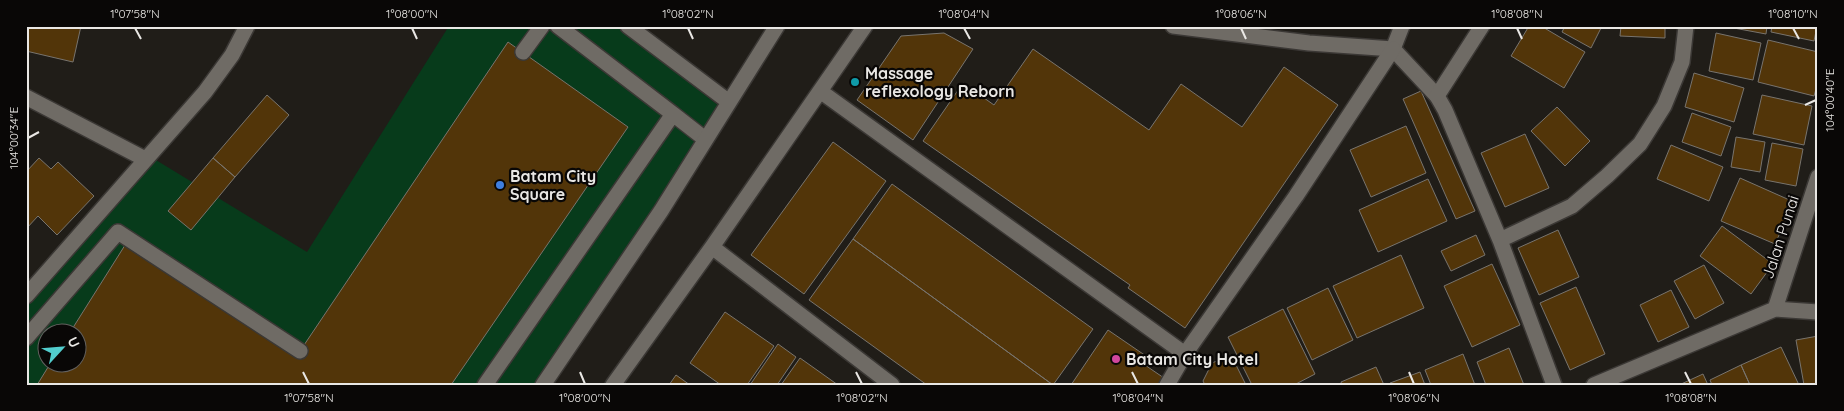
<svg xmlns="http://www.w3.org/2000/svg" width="1844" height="411" font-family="Quicksand,sans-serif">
	<rect width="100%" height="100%" fill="#201d18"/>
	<path fill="#073b1b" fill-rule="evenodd" d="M449 26H616L723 109 537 385H26V296L151 157 307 252ZM48 334H78V364H48Z"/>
	<path fill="#523509" stroke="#78746e" d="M26 26H81L73 62 26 51Z
		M1529 26H1541L1585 52 1564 88 1511 56Z
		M1565 26H1602L1591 48 1562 32Z
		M1621 26H1665V38L1620 36Z
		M1723 26H1767L1766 34Z
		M1772 26H1817L1814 41 1771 32Z
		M944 33 973 49 913 140 857 100 901 36Z
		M1716 33 1761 43 1753 80 1709 71Z
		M1768 40 1818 52V82L1814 96 1758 82Z
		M508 42 628 127 451 385H37L50 364H78V334H69L127 242 298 354Z
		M1033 49 1149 130 1181 84 1242 127 1284 67 1338 105 1185 328 1128 288 1130 285 923 141 963 83 994 105Z
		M1694 73 1744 88 1734 122 1685 107Z
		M1421 91 1475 211 1456 219 1403 99Z
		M267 95 289 115 235 177 213 158Z
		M1762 95 1812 106 1804 145 1753 134Z
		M1557 107 1590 141 1565 166 1531 131Z
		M1692 113 1731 127 1721 156 1682 142Z
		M1406 126 1426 173 1371 197 1350 150Z
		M1525 134 1549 188 1505 207 1481 153Z
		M1736 137 1765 142 1760 172 1731 167Z
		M833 142 886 181 804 294 751 255Z
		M1772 143 1803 149 1796 186 1765 180Z
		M1671 145 1723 167 1709 201 1657 179Z
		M39 158 51 169 58 162 94 196 57 235 38 216 26 229V172Z
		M213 158 235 177 191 230 168 211Z
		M1740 178 1794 202 1775 244 1721 221Z
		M1428 179 1447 221 1378 252 1359 210Z
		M892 184 1093 329 1053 385 853 239Z
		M1722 226 1773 264 1751 294 1700 256Z
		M1558 230 1579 277 1539 295 1518 248Z
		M1476 235 1485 255 1451 271 1441 251Z
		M853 239 1053 385H927L809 300Z
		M1401 255 1424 308 1357 338 1333 286Z
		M1492 264 1520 325 1472 347 1444 286Z
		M1704 265 1724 303 1695 319 1674 281Z
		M1576 287 1605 354 1570 370 1540 303Z
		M1328 288 1353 340 1312 360 1287 308Z
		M1671 290 1689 327 1658 342 1640 305Z
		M1283 309 1315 374 1294 385H1252L1228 337Z
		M725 312 774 346 747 385H721L690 363Z
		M1108 330 1146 356 1142 363 1164 378 1159 385H1071Z
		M1818 336V385H1804L1796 340Z
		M778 344 796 357 777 385H750Z
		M1781 347 1799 385H1750L1741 365Z
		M1509 348 1524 385H1486L1477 362Z
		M1463 354 1475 385H1431L1425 370Z
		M1231 355 1246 385H1205L1203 381 1212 363Z
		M800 358 838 385H781Z
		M1741 365 1750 385H1712L1710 380Z
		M1376 367 1384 385H1342L1341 382Z
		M1420 372 1425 385H1390V383Z
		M1703 374 1708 385H1679Z
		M676 375 690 385H669Z"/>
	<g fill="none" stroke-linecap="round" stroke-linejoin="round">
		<defs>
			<path id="lane" d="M1173 26 1309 43 1393 49 1437 96
				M1393 49 1402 26
				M523 52 542 26
				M820 91 1185 354
				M673 114 705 139
				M712 247 892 385
				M26 338 118 232 300 351
				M485 385 673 114 558 26
				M613 385 712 247 865 26"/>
			<path id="street" d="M628 26 729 102
				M1482 26 1437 96 1445 110 1500 240 1554 385
				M26 97 145 159
				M1500 240 1572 206 1607 176 1640 144 1664 106 1682 62 1686 26
				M26 296 205 92 232 55 247 26
				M1775 309 1818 177
				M543 385 661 211 777 26
				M1167 385 1185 354 1296 196 1393 49
				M1594 385 1775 309 1818 312"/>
		</defs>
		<use href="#lane" stroke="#3b3835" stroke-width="18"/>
		<use href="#street" stroke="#3b3835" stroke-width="18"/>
		<use href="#lane" stroke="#6f6b65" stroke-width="15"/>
		<use href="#street" stroke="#6f6b65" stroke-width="15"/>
	</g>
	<path fill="none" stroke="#e9e7e4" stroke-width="2" d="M135 28 141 39M412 28 417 39M688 28 693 39M964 28 970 39M1241 28 1246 39M1517 28 1522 39M1793 28 1799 39M1805 105 1816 100M28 138 39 132M303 372 309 384M580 372 585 384M856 372 862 384M1132 372 1138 384M1409 372 1414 384M1685 372 1691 384"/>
	<circle fill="#0f9aa8" stroke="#090706" stroke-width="2" cx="855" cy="82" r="5"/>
	<circle fill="#3f7fe0" stroke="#090706" stroke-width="2" cx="500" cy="185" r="5"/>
	<circle fill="#d1479c" stroke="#090706" stroke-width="2" cx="1116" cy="359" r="5"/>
	<g text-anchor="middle" stroke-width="4.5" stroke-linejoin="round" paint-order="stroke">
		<g font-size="16" font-weight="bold" fill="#e9e7e4" stroke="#090706" text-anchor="start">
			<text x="865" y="79">Massage<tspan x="865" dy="18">reflexology Reborn</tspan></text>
			<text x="510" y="182">Batam City<tspan x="510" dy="18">Square</tspan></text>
			<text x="1126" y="365">Batam City Hotel</text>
		</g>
		<g font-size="16" fill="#e9e7e4" stroke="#090706">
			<text transform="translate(1780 237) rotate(-72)" y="6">Jalan Punai</text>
		</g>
	</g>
	<rect width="1844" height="411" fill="none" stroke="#090706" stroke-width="55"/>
	<g transform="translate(62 348) rotate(64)"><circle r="24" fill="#090706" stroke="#63615f"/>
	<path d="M0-4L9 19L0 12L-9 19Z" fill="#52cdcd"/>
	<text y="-8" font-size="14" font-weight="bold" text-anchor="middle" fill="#e9e7e4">U</text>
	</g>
	<rect x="28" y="28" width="1788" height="356" fill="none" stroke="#e9e7e4" stroke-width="2"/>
	<g font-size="12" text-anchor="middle" fill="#e9e7e4">
		<text x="135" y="18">1°07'58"N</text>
		<text x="412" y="18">1°08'00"N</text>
		<text x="688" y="18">1°08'02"N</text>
		<text x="964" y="18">1°08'04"N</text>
		<text x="1241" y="18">1°08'06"N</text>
		<text x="1517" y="18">1°08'08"N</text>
		<text x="1793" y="18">1°08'10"N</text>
		<text transform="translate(1830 100) rotate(-90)" y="4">104°00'40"E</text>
		<text transform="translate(14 138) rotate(-90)" y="4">104°00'34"E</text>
		<text x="309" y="402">1°07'58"N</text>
		<text x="585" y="402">1°08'00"N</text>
		<text x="862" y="402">1°08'02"N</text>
		<text x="1138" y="402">1°08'04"N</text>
		<text x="1414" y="402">1°08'06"N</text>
		<text x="1691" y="402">1°08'08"N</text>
	</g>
</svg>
